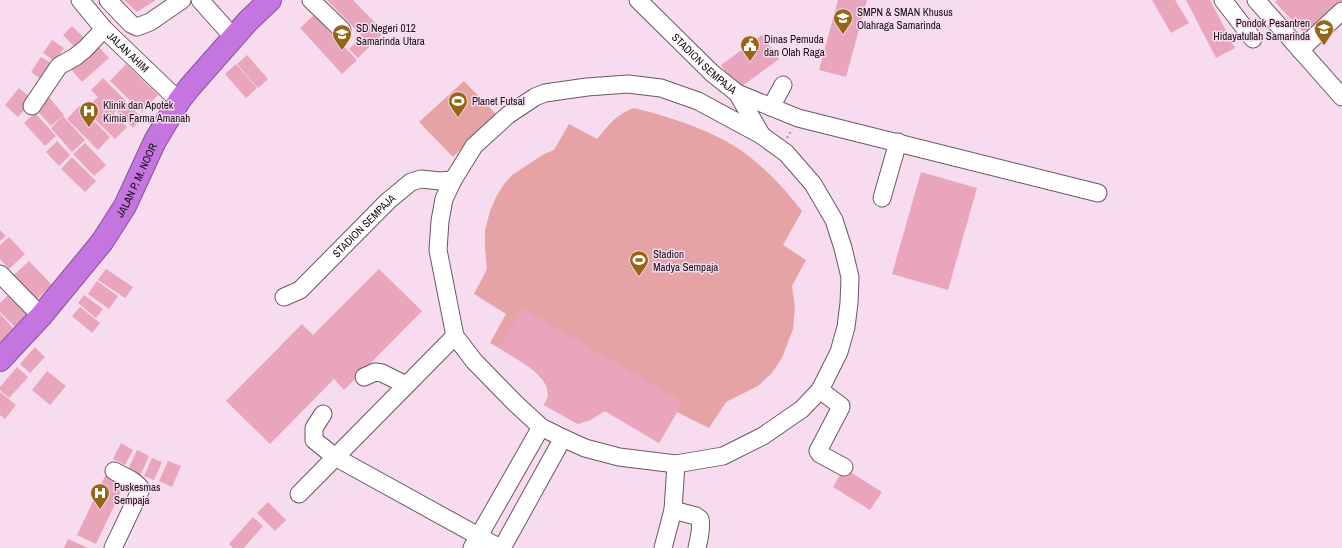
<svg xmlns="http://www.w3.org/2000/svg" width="1342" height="548" font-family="'Archivo Narrow',sans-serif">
	<rect width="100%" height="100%" fill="#f6dcee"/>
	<path fill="#e6a3a6" d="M464 81 496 114 453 157 419 122Z
		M634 108C674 118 725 134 756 162 773 176 788 193 802 211L783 245 806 260 792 286 795 307 793 329 782 358 771 374 758 386 726 402 709 428 677 412 659 443 605 411 590 420 578 424 544 405C545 403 547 399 548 396 551 374 507 353 490 343L506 314 474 294 487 269 485 247V230L490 211 496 197 504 184 512 175 544 154 554 150 569 124 597 139C609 125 616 114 634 108Z"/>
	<path fill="#e8a5bc" d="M124 0H156L137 12Z
		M327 0H353L384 32 358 58 349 49 362 36Z
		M838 0H867L846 77 819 70Z
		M1152 0H1175L1189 23 1171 33Z
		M1186 0H1210L1235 48 1216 58Z
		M1277 0H1342V1L1306 35 1275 2Z
		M314 15 357 60 342 74 300 28Z
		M72 26 85 39 76 48 63 35Z
		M762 35 779 59 738 89 721 65Z
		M52 40 64 48 55 61 43 53Z
		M95 43 109 58 82 82 69 67Z
		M247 55 268 79 258 88 237 64Z
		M41 57 54 65 44 81 31 72Z
		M126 64 158 95 142 112 110 81Z
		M236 64 257 88 246 98 225 74Z
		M103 78 126 101 114 113 103 102 127 127 115 139 85 110 98 97 91 90Z
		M19 88 33 100 18 117 5 105Z
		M47 95 64 115 51 126 34 107Z
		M127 103 142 118 133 128 117 112Z
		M79 106 110 137 98 150 67 119Z
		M35 113 56 136 45 146 24 123Z
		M63 116 85 140 72 152 51 128Z
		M57 141 70 155 59 166 46 152Z
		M85 143 106 165 94 176 73 154Z
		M72 157 96 181 85 192 61 169Z
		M921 172 977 188 948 290 892 274Z
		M0 230 6 236 0 241Z
		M9 237 25 254 9 269 0 259V245Z
		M29 261 52 285 36 300 13 276Z
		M106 269 133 287 125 298 98 280Z
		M379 269 422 311 344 390 334 379 270 444 226 401 302 324 313 335Z
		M97 281 118 296 109 309 88 294Z
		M13 290 33 309 15 327 0 312V303Z
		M84 295 103 309 96 318 78 303Z
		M80 307 100 323 92 333 72 316Z
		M522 308 681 401 677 412 659 443 605 411 590 420 578 424 544 405 548 396 546 382 541 376 531 368 499 348Z
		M0 314 14 329 0 343Z
		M35 347 45 357 30 373 20 364Z
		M17 367 28 377 9 398 0 390V387Z
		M47 371 66 386 50 405 32 390Z
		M0 392 16 405 5 419 0 415Z
		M121 443 133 450 125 465 113 459Z
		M137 450 149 456 140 476 128 470Z
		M152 458 162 462 154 480 144 476Z
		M168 461 181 466 172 487 159 481Z
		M844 468 882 492 870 510 833 487Z
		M105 476 124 485 96 544 77 535Z
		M268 502 286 520 275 531 257 513Z
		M253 517 263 526 244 548H233L229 544Z
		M68 539 88 548H64Z"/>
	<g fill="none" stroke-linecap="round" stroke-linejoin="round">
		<defs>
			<g id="minor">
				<path id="s1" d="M80 0 104 29 179 101"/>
				<path d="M108 0 131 24 137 27 150 22 182 0"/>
				<path d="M200 0 234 38"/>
				<path d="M311 0 342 30"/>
				<path id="s2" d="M638 0 712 73 737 93 761 134"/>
				<path d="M1223 0 1253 39"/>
				<path d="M1256 0 1342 97"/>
				<path d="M1300 50 1342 11"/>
				<path d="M628 84 661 88 698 101 761 135 786 153 813 184 834 220 843 248 850 277 849 303 846 327 839 352 820 390 802 409 763 436 723 456 676 464 619 457 585 448 563 438 541 427 515 403 474 361 455 336 438 250 440 221 444 199 453 180 474 146 508 115 535 97 545 93 587 87Z"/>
				<path d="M737 93 798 118 1098 193"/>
				<path d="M32 106 59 66 75 57 85 49 104 29"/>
				<path d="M771 107 783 85"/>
				<path d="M882 198 898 142"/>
				<path d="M0 274 41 316"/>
				<path id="s3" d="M284 297 300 290 388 201 411 182 421 179 440 181 453 180"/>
				<path d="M364 377 375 372 382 373 406 385"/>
				<path d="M820 390 841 406V407L818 451 820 454 844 467"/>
				<path d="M323 414 314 428V440L335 457 500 548"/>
				<path d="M299 494 455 336"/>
				<path d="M673 510 696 516 700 519C702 529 699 538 697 548"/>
				<path d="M113 548 141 489C135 480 123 476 114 471"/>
				<path d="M472 548 541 427"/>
				<path d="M502 548 563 438"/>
				<path d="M663 548 673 510 676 464"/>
			</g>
			<g id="highway">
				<path id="s4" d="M0 360 41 316 102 242 125 206 155 141 179 101 189 88 248 21 270 0"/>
			</g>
		</defs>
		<use href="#minor" stroke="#6c5666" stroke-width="19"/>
		<use href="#highway" stroke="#885198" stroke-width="24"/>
		<path stroke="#a996a3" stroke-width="2" stroke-dasharray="2 3" stroke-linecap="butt" d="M787 138 792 129"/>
		<use href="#minor" stroke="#fff" stroke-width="17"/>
		<use href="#highway" stroke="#c575df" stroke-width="22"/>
	</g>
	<defs>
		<symbol id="school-pin" viewBox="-11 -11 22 30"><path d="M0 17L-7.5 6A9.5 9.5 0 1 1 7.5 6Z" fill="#956715" stroke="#f6dcee"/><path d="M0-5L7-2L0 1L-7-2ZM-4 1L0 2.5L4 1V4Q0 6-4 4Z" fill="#fff"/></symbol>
		<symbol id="civic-pin" viewBox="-11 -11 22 30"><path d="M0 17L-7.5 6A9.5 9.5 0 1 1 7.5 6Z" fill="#956715" stroke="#f6dcee"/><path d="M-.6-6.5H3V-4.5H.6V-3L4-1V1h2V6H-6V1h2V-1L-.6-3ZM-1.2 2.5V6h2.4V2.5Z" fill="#fff"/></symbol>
		<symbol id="stadium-pin" viewBox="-11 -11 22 30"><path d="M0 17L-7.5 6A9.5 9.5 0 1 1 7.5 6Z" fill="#956715" stroke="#f6dcee"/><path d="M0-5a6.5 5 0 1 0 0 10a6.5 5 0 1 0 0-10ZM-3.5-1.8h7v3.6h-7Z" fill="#fff"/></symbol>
		<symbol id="hospital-pin" viewBox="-11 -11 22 30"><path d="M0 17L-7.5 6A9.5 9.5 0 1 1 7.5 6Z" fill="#956715" stroke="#f6dcee"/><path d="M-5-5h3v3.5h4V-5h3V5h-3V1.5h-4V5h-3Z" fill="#fff"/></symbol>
	</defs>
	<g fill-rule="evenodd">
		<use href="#school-pin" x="832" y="7" width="22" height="30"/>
		<use href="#school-pin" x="1313" y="18" width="22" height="30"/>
		<use href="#school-pin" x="331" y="23" width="22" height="30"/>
		<use href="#civic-pin" x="739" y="34" width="22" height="30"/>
		<use href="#stadium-pin" x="447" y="90" width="22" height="30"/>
		<use href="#hospital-pin" x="78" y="100" width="22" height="30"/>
		<use href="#stadium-pin" x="628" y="249" width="22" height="30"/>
		<use href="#hospital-pin" x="89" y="482" width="22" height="30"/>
	</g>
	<g text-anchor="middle" stroke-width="3" stroke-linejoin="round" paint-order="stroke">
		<g font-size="11" fill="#160e14" stroke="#f6dcee" text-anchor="start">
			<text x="857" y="16">SMPN &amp; SMAN Khusus<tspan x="857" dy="13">Olahraga Samarinda</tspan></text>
			<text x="1310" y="27" text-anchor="end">Pondok Pesantren<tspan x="1310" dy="13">Hidayatullah Samarinda</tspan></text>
			<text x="356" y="32">SD Negeri 012<tspan x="356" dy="13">Samarinda Utara</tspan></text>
			<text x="764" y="43">Dinas Pemuda<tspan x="764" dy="13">dan Olah Raga</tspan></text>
			<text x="472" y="105">Planet Futsal</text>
			<text x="103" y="109">Klinik dan Apotek<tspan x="103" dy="13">Kimia Farma Amanah</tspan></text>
			<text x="653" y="258">Stadion<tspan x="653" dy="13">Madya Sempaja</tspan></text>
			<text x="114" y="491">Puskesmas<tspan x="114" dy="13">Sempaja</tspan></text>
		</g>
		<g font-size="11" fill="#160e14" stroke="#f6dcee">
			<text dy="4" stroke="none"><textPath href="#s1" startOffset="71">JALAN AHIM</textPath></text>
			<text dy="4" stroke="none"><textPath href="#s2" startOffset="92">STADION SEMPAJA</textPath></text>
			<text dy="4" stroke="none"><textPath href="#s4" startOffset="227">JALAN P. M. NOOR</textPath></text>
			<text dy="4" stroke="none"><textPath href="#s3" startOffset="108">STADION SEMPAJA</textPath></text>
		</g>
	</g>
</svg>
